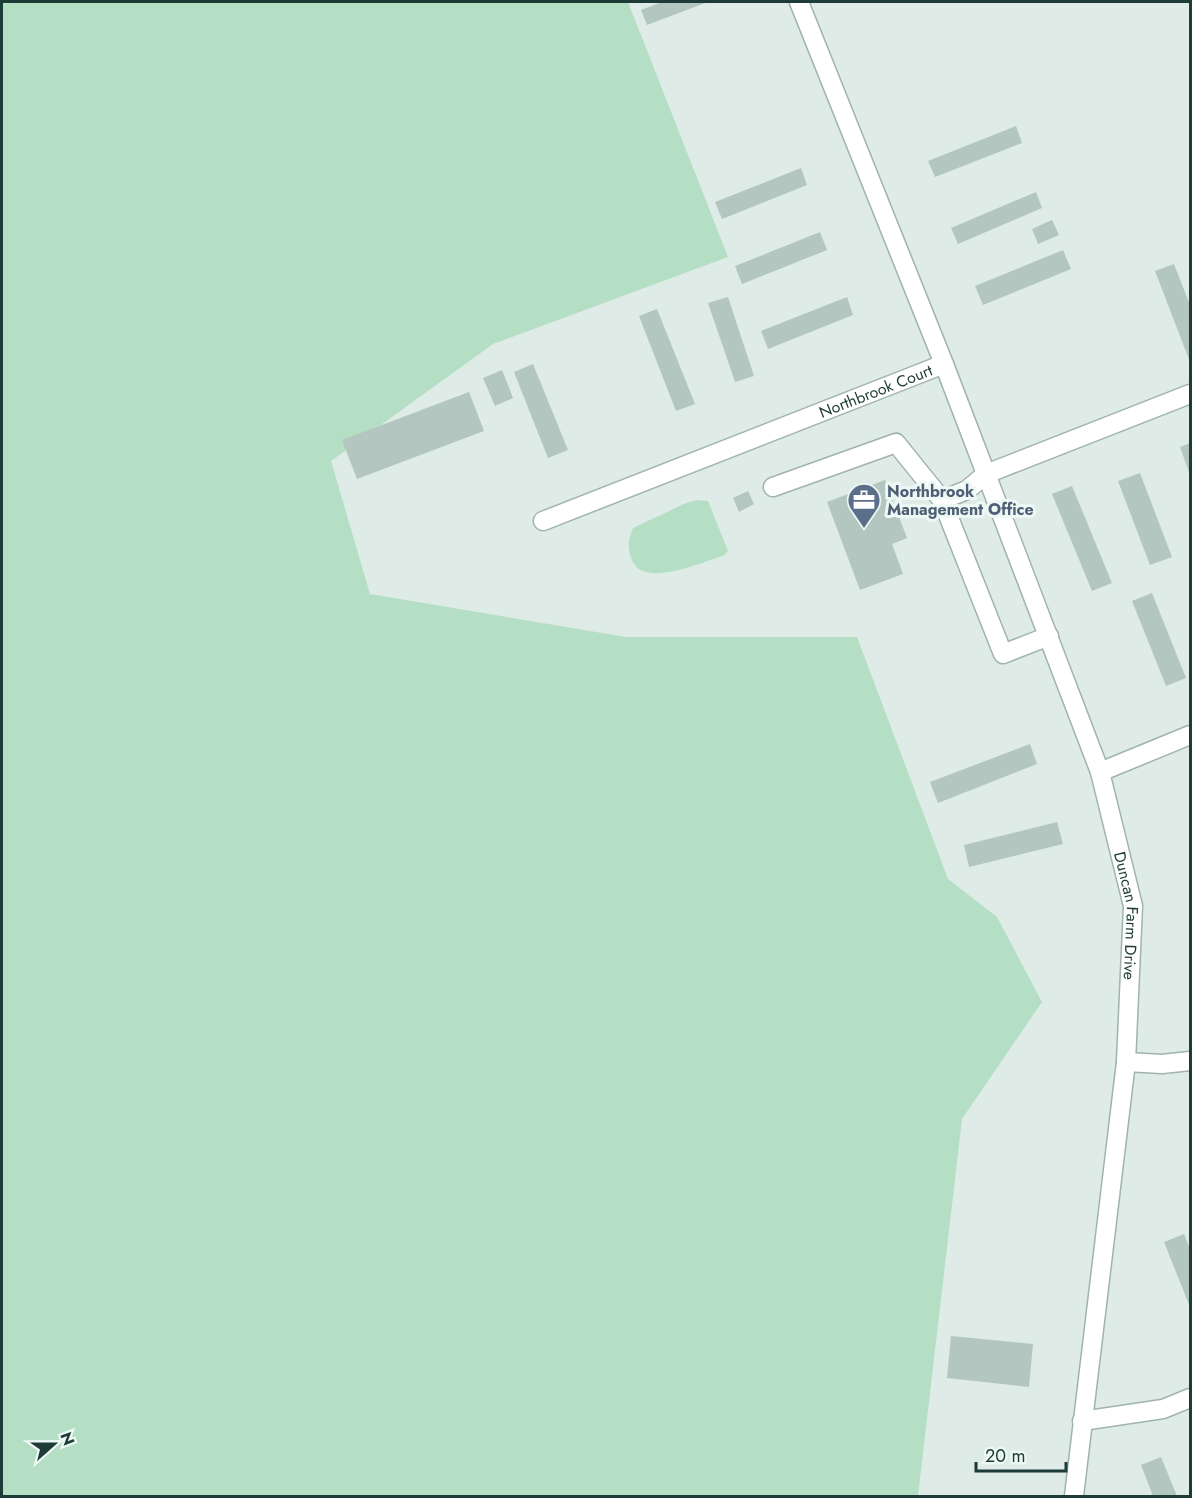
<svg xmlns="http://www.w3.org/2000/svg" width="1192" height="1498" font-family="Jost,sans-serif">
	<rect width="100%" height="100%" fill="#deebe7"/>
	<path fill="#b4dfc4" d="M2 2H628L728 257 493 344 331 461 370 594 626 637H857L948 879 997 917 1042 1002 962 1119 918 1496H2Z
		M697 500 708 501 728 551 723 556C702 562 643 589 632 560 627 547 628 540 633 528L686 503Z"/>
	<path fill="#b3c6c0" d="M662 2H708L647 25 641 10Z
		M1016 126 1022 143 935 177 928 161Z
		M801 168 807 185 722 219 715 202Z
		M1036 192 1042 208 958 244 951 228Z
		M1052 220 1059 235 1038 244 1032 229Z
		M820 232 827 250 742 284 735 266Z
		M1063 250 1071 269 983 305 975 286Z
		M1174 264 1190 305V362L1155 271Z
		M728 297 754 376 735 382 708 303Z
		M847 297 853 315 768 349 761 331Z
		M657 309 695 404 676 411 639 316Z
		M533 364 568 450 548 458 514 372Z
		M502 370 513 398 495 406 483 378Z
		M469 392 484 431 357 479 342 440Z
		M1190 443V475L1180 447Z
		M1140 473 1172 557 1150 565 1118 481Z
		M885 480 907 538 892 544 903 574 860 590 827 502Z
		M1072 486 1112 583 1092 591 1052 494Z
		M748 491 754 504 739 512 733 498Z
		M1152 593 1186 678 1166 686 1132 601Z
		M1030 744 1037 764 938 803 930 782Z
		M1057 822 1063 844 969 867 964 845Z
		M1184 1234 1190 1249V1307L1164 1242Z
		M951 1336 1033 1344 1029 1387 947 1378Z
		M1161 1457 1177 1496H1153L1141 1465Z"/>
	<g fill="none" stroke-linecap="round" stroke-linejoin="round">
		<defs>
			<g id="minor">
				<path id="s1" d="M799 2 944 364 1100 772 1133 906 1126 1062 1074 1496"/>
				<path d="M773 487 896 443 942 500"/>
				<path id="s2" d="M543 521 944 364"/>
				<path d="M1049 636 1003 654 942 500 967 490 986 474 1190 394"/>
				<path d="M1100 772 1190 735"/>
				<path d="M1126 1062 1162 1064 1190 1061"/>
				<path d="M1082 1421 1163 1409 1190 1398"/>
			</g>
		</defs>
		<use href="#minor" stroke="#a1b3af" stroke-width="21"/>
		<use href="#minor" stroke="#fff" stroke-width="18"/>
	</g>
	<defs>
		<symbol id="office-pin" viewBox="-11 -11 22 30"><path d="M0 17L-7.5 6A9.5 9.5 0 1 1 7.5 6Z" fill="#5c6f8a" stroke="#eef8f4"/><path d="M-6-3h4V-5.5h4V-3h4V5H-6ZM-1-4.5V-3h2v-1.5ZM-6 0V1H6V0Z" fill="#fff"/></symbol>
	</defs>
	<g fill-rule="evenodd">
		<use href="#office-pin" x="845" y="481" width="38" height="52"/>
	</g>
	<g text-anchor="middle" stroke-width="6" stroke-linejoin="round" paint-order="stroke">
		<g font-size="16" fill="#1e3c37" stroke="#eef8f4">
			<text dy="6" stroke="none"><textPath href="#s2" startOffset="357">Northbrook Court</textPath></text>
			<text dy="6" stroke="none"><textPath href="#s1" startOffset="974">Duncan Farm Drive</textPath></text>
		</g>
		<g font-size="16" font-weight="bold" fill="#4e5e75" stroke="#eef8f4" text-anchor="start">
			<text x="887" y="497">Northbrook<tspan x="887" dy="18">Management Office</tspan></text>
		</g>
	</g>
	<rect width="1192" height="1498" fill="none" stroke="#1e3c37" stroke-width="6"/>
	<g transform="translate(54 1444) rotate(69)" stroke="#eef8f4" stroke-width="4.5" paint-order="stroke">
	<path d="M0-4.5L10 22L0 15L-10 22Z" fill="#1e3c37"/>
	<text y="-9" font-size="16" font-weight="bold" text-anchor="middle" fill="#1e3c37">N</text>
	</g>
	<path d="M976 1462v9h90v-9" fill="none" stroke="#1e3c37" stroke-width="3"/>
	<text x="985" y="1462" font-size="18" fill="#1e3c37" stroke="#eef8f4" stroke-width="4.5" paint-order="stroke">20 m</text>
</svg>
